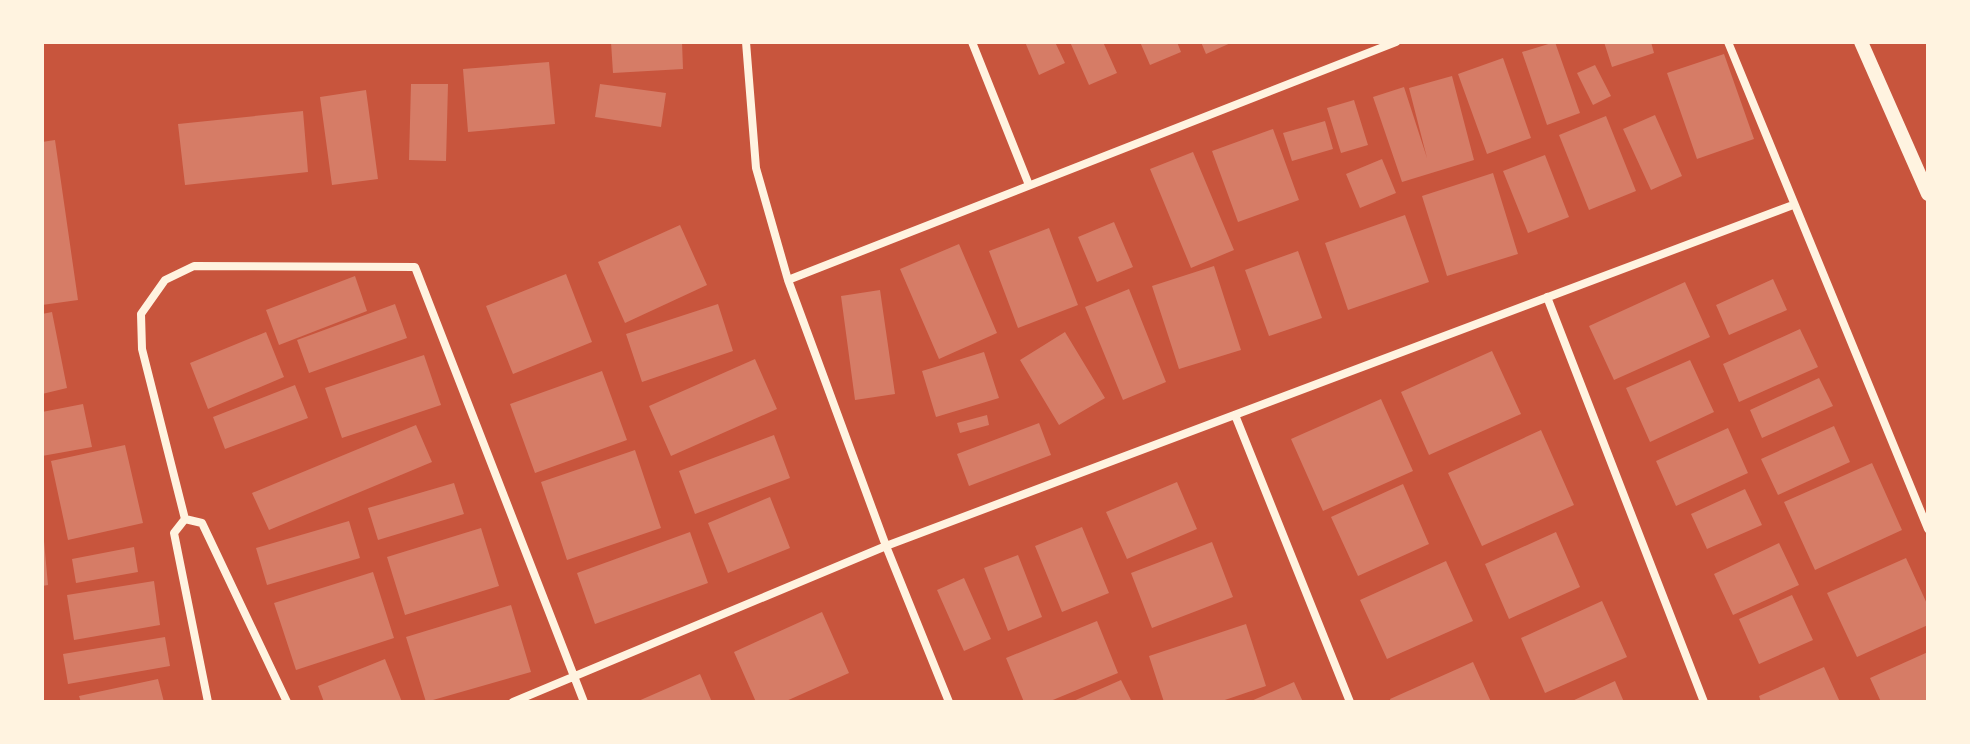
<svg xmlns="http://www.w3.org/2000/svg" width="1970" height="744" font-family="'Archivo Narrow',sans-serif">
	<rect width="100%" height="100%" fill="#c8553d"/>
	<path fill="#d67c66" d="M611 42H682L683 69 613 73Z
		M1025 42H1055L1065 63 1039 75Z
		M1070 42H1103L1117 73 1089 85Z
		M1140 42H1177L1181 52 1150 65Z
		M1201 42H1233L1206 54Z
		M1555 42 1580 113 1547 125 1522 52Z
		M1604 42H1651L1654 53 1612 67Z
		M1724 54 1754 139 1697 159 1667 73Z
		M1503 58 1531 138 1487 154 1458 74Z
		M549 62 555 124 468 132 463 69Z
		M1595 65 1611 96 1593 105 1577 73Z
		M1452 76 1474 160 1402 182 1373 97 1404 87 1427 158 1409 88Z
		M411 84H448L446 161 409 160Z
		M600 84 666 93 661 127 595 117Z
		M366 90 378 179 332 185 320 97Z
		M1354 100 1368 145 1341 153 1327 108Z
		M303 111 308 172 185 185 178 124Z
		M1655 115 1682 176 1651 190 1623 129Z
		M1606 116 1636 191 1589 210 1559 135Z
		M1325 121 1333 149 1292 161 1283 133Z
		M1273 129 1299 200 1238 222 1212 151Z
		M55 140 78 300 42 305V142Z
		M1193 152 1234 250 1191 268 1150 169Z
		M1545 155 1569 217 1528 233 1503 171Z
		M1382 159 1396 193 1360 208 1346 174Z
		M1493 173 1518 254 1447 276 1422 196Z
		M1405 215 1429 282 1348 310 1325 243Z
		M1114 222 1133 267 1097 282 1078 237Z
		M680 225 707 285 625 323 598 262Z
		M1049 228 1078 305 1018 328 989 251Z
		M959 244 997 333 939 359 900 269Z
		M1298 251 1322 318 1269 336 1245 270Z
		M1214 266 1241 350 1179 369 1152 286Z
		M566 274 592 342 513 374 486 306Z
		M355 276 367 311 279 345 266 310Z
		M1773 279 1787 310 1729 335 1716 305Z
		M1685 282 1710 337 1614 380 1589 326Z
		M1129 289 1166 382 1123 400 1085 307Z
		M880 290 895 394 855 400 841 296Z
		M395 304 407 338 309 373 297 340Z
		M718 304 733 351 642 382 626 334Z
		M52 312 67 388 42 394V314Z
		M1800 329 1818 367 1739 402 1723 364Z
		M266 332 284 377 208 409 190 363Z
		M1065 332 1105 398 1059 425 1020 360Z
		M1492 351 1521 414 1429 455 1401 392Z
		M984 352 999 398 936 417 922 371Z
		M424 355 441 405 342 438 325 388Z
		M755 359 777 409 671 456 649 406Z
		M1690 360 1714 412 1650 442 1626 388Z
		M602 371 627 440 535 473 510 404Z
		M1819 378 1833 406 1762 438 1750 410Z
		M295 385 308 418 225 449 213 417Z
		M1381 399 1413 471 1323 511 1291 439Z
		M83 404 92 447 42 456V412Z
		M987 415 989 425 960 433 957 423Z
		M1039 423 1051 455 969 486 957 454Z
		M416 425 432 462 269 530 252 493Z
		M1834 426 1850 462 1778 495 1761 459Z
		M1728 428 1748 473 1676 506 1656 461Z
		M1541 430 1574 505 1482 546 1448 473Z
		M774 435 790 478 695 514 679 471Z
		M125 445 143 523 68 540 51 461Z
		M635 450 661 528 567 560 541 482Z
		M1872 463 1902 530 1815 570 1784 502Z
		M1177 482 1197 529 1127 559 1106 512Z
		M454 483 464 514 378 540 368 508Z
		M1403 484 1429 544 1358 576 1331 517Z
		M1745 489 1762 525 1707 549 1691 514Z
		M770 497 790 548 728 573 708 523Z
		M349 521 360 558 267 585 256 548Z
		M1082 527 1109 593 1062 612 1035 546Z
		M481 528 499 586 405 615 387 557Z
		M690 532 708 583 595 624 577 573Z
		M1556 532 1580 587 1509 619 1485 564Z
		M42 541H44L48 585 42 586Z
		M1212 542 1233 597 1152 628 1131 573Z
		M1779 543 1799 585 1733 615 1714 574Z
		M134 547 138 572 76 583 72 559Z
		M1018 555 1042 617 1008 631 984 568Z
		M1906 558 1928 606V625L1857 657 1827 593Z
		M1446 561 1473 621 1387 659 1360 600Z
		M373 572 394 638 296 670 274 603Z
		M964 578 991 639 964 651 937 590Z
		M154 581 160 625 74 640 67 595Z
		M1792 595 1813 640 1759 664 1739 619Z
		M1602 601 1627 657 1545 693 1521 638Z
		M511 605 531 672 426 702 406 637Z
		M822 612 849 673 784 702H756L734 652Z
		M1097 621 1118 673 1048 702H1024L1006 658Z
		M1246 624 1266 686 1219 702H1164L1149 656Z
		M165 637 170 666 68 684 63 654Z
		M1928 652V702H1881L1870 678Z
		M385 659 402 702H324L318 686Z
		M1473 662 1491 702H1391L1390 699Z
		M1824 667 1840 702H1761L1759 696Z
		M700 674 712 702H636Z
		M158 679 164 702H81L79 696Z
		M1121 680 1132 702H1071Z
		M1615 681 1624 702H1570Z
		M1294 682 1303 702H1249Z"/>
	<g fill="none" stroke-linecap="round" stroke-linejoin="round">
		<path stroke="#fff3e0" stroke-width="8" d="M746 42 756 168 788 280
			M972 42 1029 185
			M1728 42 1928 529
			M1547 297 1704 702
			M1235 415 1350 702
			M185 519 202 523 287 702
			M208 702 174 533 185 519 142 349 141 314 165 280 194 266 415 267 584 702
			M513 702 886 546 1793 205
			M949 702 886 546 788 280 1396 42"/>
		<path stroke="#fff3e0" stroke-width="14" d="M1861 42 1928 194"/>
	</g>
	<rect width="1970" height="744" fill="none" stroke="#fff3e0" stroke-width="88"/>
</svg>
